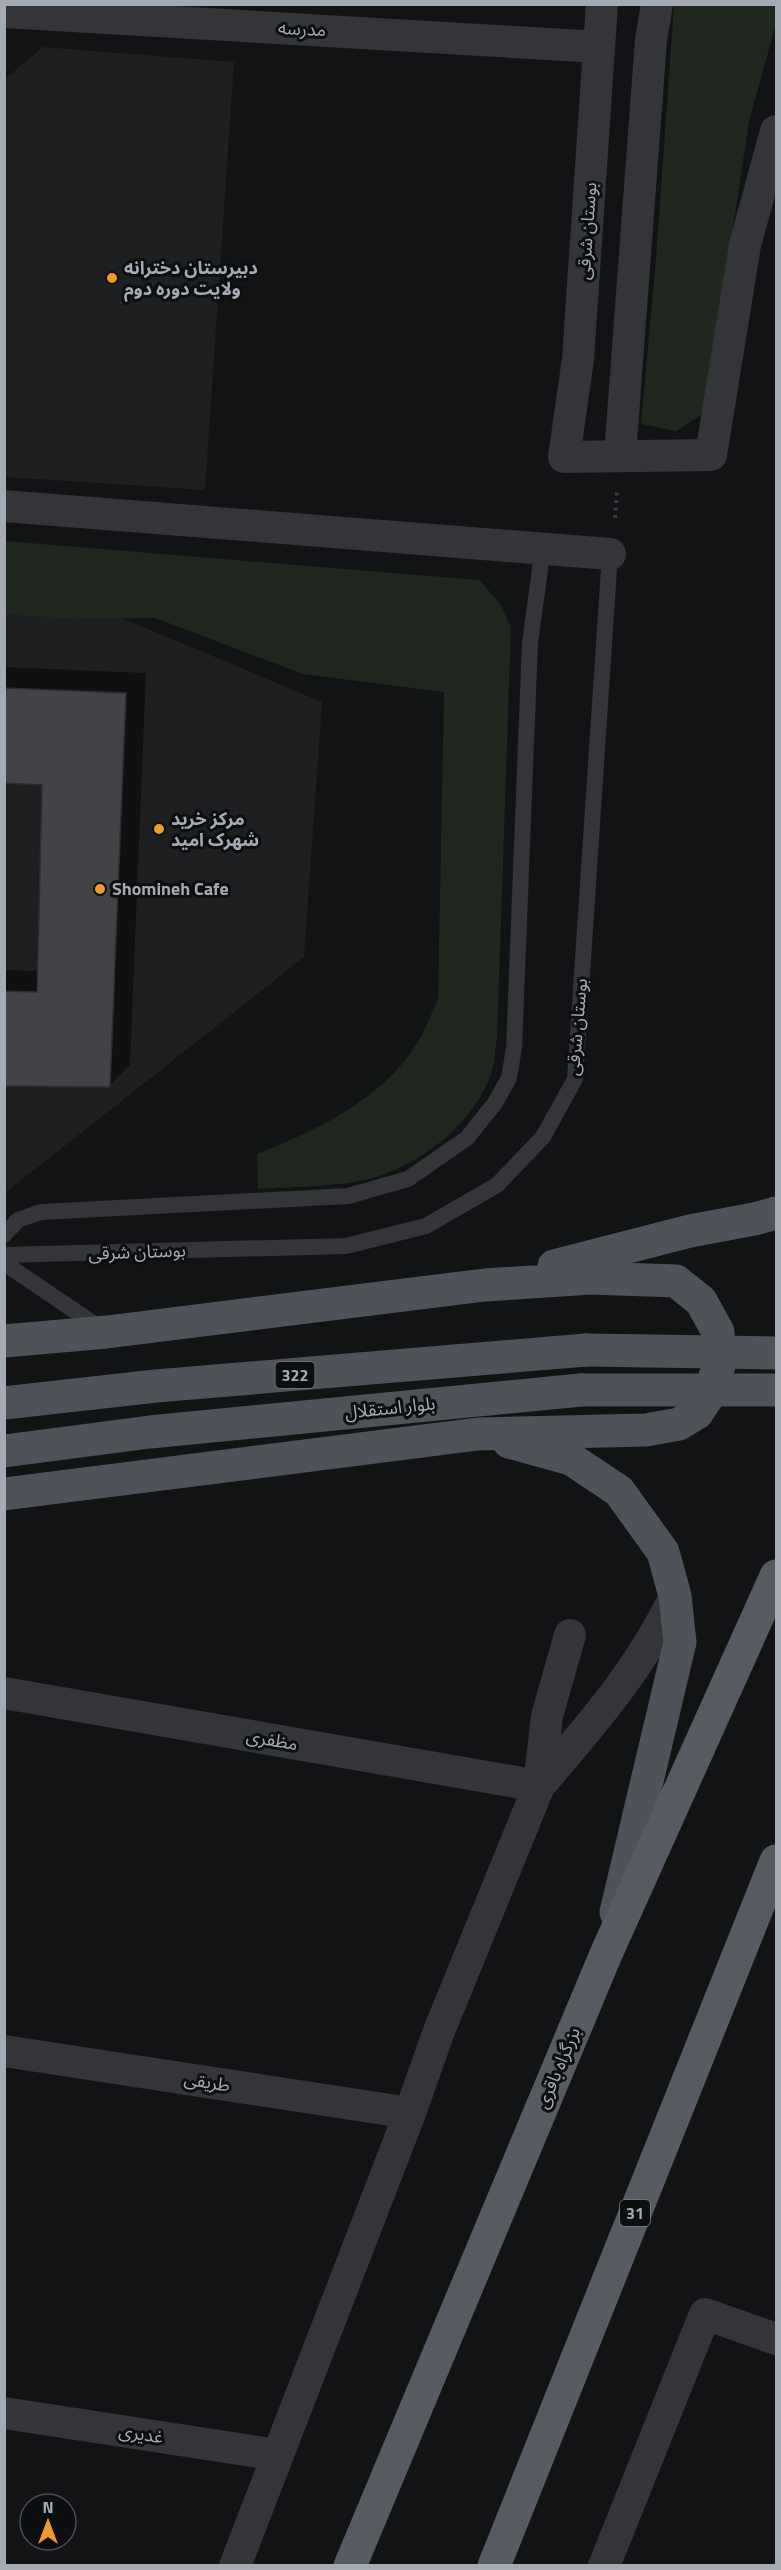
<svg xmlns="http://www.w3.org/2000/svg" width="781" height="2570" font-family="'Titillium Web','Noto Sans Arabic',sans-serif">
	<rect width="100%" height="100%" fill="#121314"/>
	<path fill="#1e1f21" d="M43 47 234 62 205 490 5 477V79Z
		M5 569 322 702 304 957 5 1193Z"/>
	<path fill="#1f271f" d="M674 5H776V24L749 121 732 235 717 392 701 415 676 431 641 424 656 259Z
		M5 541 479 580 499 602 511 627 497 1039C495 1049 495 1061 492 1071 476 1120 429 1158 382 1175 344 1188 298 1186 258 1189L257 1154C315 1131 381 1100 416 1045 425 1031 431 1014 438 999L444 692 303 674 155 618 72 619 5 614Z"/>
	<path fill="#0007" d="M4 667 146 673 130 1065 110 1085 4 1084V970L39 971 44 783 4 781Z"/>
	<path fill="#414347" stroke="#2c2d30" stroke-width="1.5" d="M4 688 126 693 110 1087 4 1086V991L37 992 42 785 4 783Z"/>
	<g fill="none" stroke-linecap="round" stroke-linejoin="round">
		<path stroke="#393c40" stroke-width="4" stroke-dasharray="3 4.5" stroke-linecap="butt" d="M615 518 617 492"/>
		<path stroke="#333539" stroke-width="16" d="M4 1235 18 1220 41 1212 348 1196 408 1179 467 1138 495 1103 509 1078 514 1048 530 643 543 547
			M4 1255 346 1246 426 1226 497 1185 543 1137 575 1079 610 554
			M4 1263 103 1330"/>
		<path stroke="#333539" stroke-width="32" d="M602 4 578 359 564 457 711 455 745 245 776 131
			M4 12 599 47
			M620 455 651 40 657 4
			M4 506 610 554
			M4 1693 539 1786C590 1726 641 1669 675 1596
			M4 2051 410 2113
			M4 2413 278 2455
			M235 2566 410 2113 439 2031 539 1786 547 1716 570 1635
			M604 2566 705 2314 776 2339"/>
		<path stroke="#4f5258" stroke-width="33" d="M554 1266 690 1231 754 1219 776 1213
			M4 1341 107 1332 485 1285 591 1278 676 1281 701 1301 718 1332 720 1363 707 1398 697 1413 679 1424 646 1430 478 1434 4 1494
			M4 1403 156 1386 586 1350
			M509 1442 571 1459 619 1491 663 1552 675 1596 680 1642 616 1912
			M4 1451 150 1432 581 1390"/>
		<path stroke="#585a61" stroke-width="33" d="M350 2566 606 1954 776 1576
			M494 2566 776 1861"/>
		<path stroke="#4f5258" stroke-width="33" d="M586 1350 776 1353
			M581 1390H776"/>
	</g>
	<g fill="#f19b2e" stroke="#0d0e0f" stroke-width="2">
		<circle cx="112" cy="278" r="6"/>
		<circle cx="159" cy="829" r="6"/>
		<circle cx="100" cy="889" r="6"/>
	</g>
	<g text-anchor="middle" stroke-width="6" stroke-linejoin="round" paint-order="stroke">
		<g fill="#0d0e0f" stroke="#777c83" stroke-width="1.5">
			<rect x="275.5" y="1362" width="39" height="26" rx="4.5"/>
			<rect x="620" y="2200" width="30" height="26" rx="4.5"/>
		</g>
		<g font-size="16" font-weight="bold" fill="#a4abb5">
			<text x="295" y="1381">322</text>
			<text x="635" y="2219">31</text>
		</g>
		<g font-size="18" fill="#a4abb5" stroke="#0d0e0f">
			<text transform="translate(302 29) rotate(3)" y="6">مدرسه</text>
			<text transform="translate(587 231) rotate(-86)" y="6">بوستان شرقی</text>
			<text transform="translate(577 1027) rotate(-85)" y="6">بوستان شرقی</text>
			<text transform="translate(137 1252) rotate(-2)" y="6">بوستان شرقی</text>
			<text transform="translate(390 1408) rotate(-6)" y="6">بلوار استقلال</text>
			<text transform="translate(272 1740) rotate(10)" y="6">مظفری</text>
			<text transform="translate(558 2068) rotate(-67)" y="6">بزرگراه باقری</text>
			<text transform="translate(207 2082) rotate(9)" y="6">طریقی</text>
			<text transform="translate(141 2434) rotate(9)" y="6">غدیری</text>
		</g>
		<g font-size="18" font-weight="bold" fill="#a4abb5" stroke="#0d0e0f" text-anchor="start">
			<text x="124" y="274">دبیرستان دخترانه<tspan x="124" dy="21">ولایت دوره دوم</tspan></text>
			<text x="171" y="825">مرکز خرید<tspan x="171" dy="21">شهرک امید</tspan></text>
			<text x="112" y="895">Shomineh Cafe</text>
		</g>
	</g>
	<rect width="781" height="2570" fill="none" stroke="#a4abb5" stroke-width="12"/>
	<g transform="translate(48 2522)"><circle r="28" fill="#0d0e0f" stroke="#494d51" stroke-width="1.5"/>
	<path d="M0-4.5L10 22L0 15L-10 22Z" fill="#f19b2e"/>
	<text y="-9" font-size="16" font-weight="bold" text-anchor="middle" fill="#a4abb5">N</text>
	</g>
</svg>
